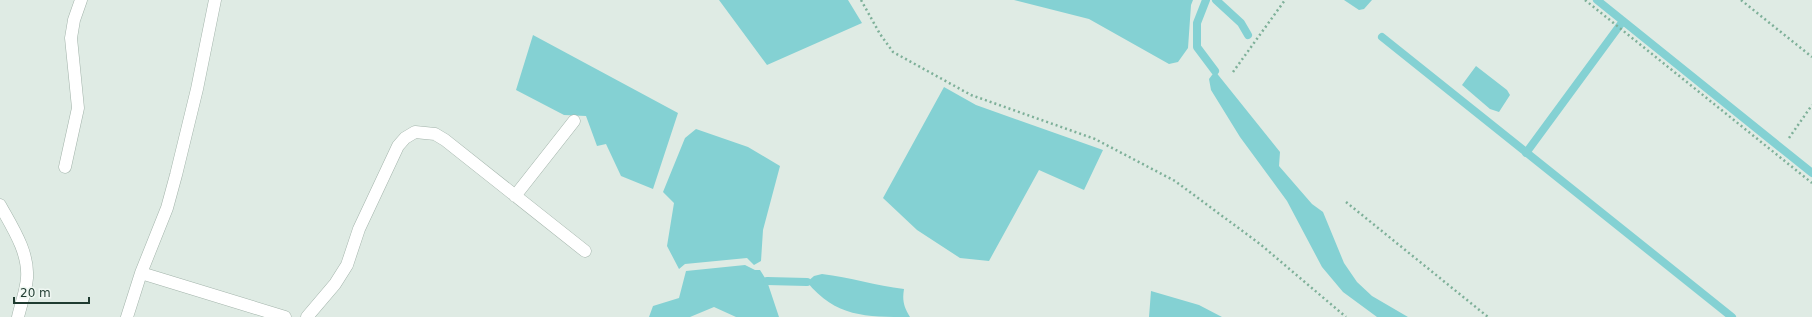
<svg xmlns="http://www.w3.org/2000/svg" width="1812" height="317" font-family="'DejaVu Sans',sans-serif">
	<rect width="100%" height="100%" fill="#dfebe4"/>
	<path fill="#84d1d3" d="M719 0H848L862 23 767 65Z
		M1014 0H1193L1191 5 1188 48 1178 62 1169 64 1089 19Z
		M1344 0H1372L1364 9 1359 10Z
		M533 35 678 113 653 189 621 176 606 144 597 146 586 116 564 115 516 90Z
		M1476 66 1507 90 1510 95 1499 112 1490 109 1462 85Z
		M1215 71 1280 152 1279 166 1312 204 1323 212 1344 263 1357 282 1372 296 1408 317H1377L1343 292 1322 267 1287 201 1240 137 1211 90 1209 79Z
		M944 87 976 105 1103 150 1084 190 1039 170 989 261 960 258 917 230 883 198Z
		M696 129 748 147 780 166 763 230 761 261 754 265 747 258 685 264 679 269 667 246 674 203 663 192 685 138Z
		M745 265 755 270H760L767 281 779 317H736L714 307 690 317H649L653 306 679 298 686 271Z
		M822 274C850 277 876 286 904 289 902 301 904 307 910 317 865 317 836 317 807 282L814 276Z
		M1151 291 1199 305 1222 317H1149Z"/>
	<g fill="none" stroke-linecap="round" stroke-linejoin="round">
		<path stroke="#84d1d3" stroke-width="8" d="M1206 0 1197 23V47L1215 71
			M1216 0 1241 23 1248 35
			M1597 0 1812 173
			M1382 37 1732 317
			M1526 153 1623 21
			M767 281 807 282"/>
		<defs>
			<path id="lane" d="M65 167 78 108 71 38 74 20 81 0
				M515 196 574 121
				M307 317 335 284 347 265 359 229 398 146 405 138 415 132 435 134 445 140 585 251"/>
			<path id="street" d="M0 205C12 227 29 252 27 278 26 291 21 304 18 317
				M141 273 285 317
				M127 317 141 273 167 208 176 175 197 89 215 0"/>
		</defs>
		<use href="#lane" stroke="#a2b3aa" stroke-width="13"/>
		<use href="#street" stroke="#a2b3aa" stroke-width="13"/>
		<path stroke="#7eb099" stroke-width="2.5" stroke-dasharray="2 3" stroke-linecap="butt" d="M861 0 880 34 893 52 971 95 1095 139 1175 181 1260 244 1346 317
			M1585 0 1812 183
			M1741 0 1812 57
			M1233 72 1285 0
			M1789 138 1812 105
			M1346 202 1488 317"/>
		<use href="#lane" stroke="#fff" stroke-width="12"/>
		<use href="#street" stroke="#fff" stroke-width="12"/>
	</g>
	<path d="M14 297v6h75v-6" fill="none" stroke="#1f3b30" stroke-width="2"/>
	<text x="20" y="297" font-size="12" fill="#1f3b30" stroke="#eff7f2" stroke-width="3" paint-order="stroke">20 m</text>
</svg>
